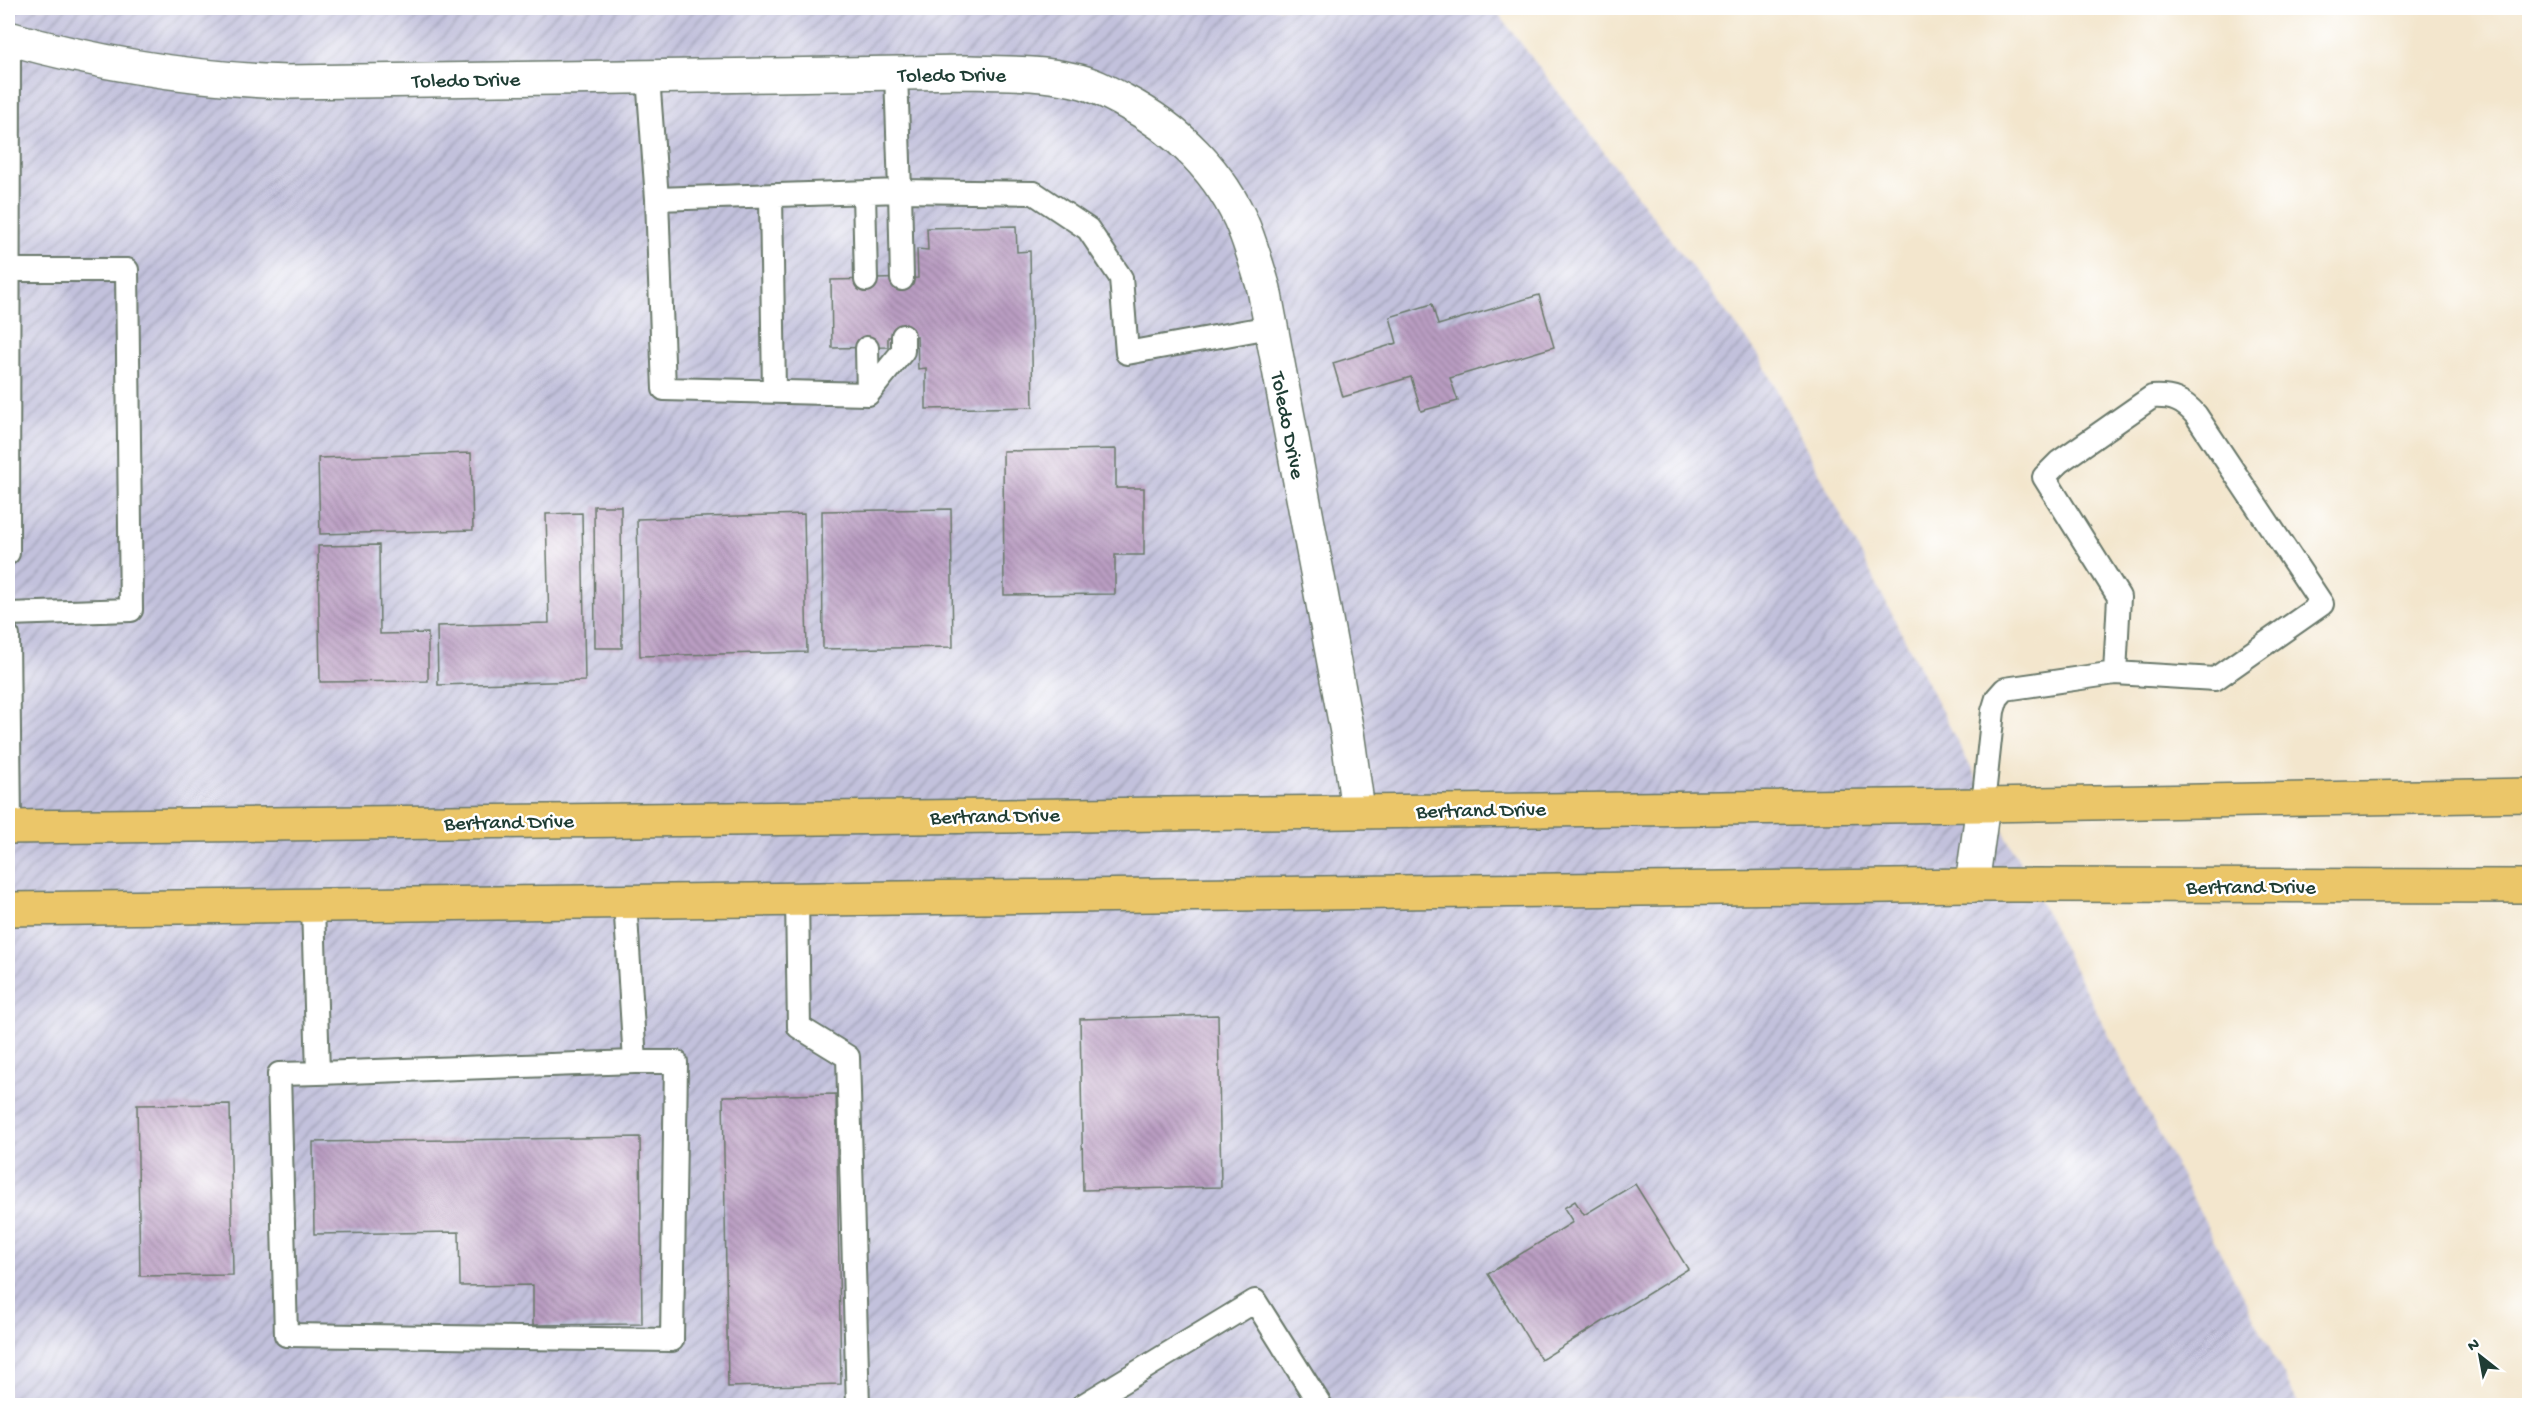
<svg xmlns="http://www.w3.org/2000/svg" width="2537" height="1413" font-family="'Gochi Hand',sans-serif">
	<defs>
		<pattern id="industrial-furrows" width="10" height="10" patternUnits="userSpaceOnUse" patternTransform="scale(1.5)"><rect width="10" height="10" fill="#c2c1dc"/><path d="M-1 1l2-2M0 10L10 0M9 11l2-2" fill="none" stroke="#9d9eb3"/></pattern>
		<pattern id="building-back-hatch" width="6" height="6" patternUnits="userSpaceOnUse" patternTransform="scale(1.5)"><rect width="6" height="6" fill="#ba9dc2"/><path d="M-1 5l2 2M0 0l6 6M5-1l2 2" fill="none" stroke="#97819e"/></pattern>
	</defs>
	<rect width="100%" height="100%" fill="#fff"/>
	<filter id="ink" filterUnits="userSpaceOnUse"><feTurbulence type="fractalNoise" baseFrequency=".0167" numOctaves="2"/><feDisplacementMap in="SourceGraphic" scale="12" xChannelSelector="R" yChannelSelector="G"/><feConvolveMatrix kernelMatrix="1 2 1 2 8 2 1 2 1" color-interpolation-filters="sRGB"/></filter>
	<filter id="wash" filterUnits="userSpaceOnUse"><feTurbulence type="fractalNoise" baseFrequency=".008" numOctaves="4" result="noise"/><feDisplacementMap in="SourceGraphic" scale="24" xChannelSelector="R" yChannelSelector="G"/><feGaussianBlur stdDeviation="1.35" result="paint"/><feColorMatrix in="noise" values="0 0 0 0 0 0 0 0 0 0 0 0 0 0 0 0 0 1.4 0 .05"/><feComposite in="paint" operator="in"/></filter>
	<g filter="url(#wash)">
		<rect width="100%" height="100%" fill="#f3e6cd"/>
		<path fill="url(#industrial-furrows)" d="M8 8H1494L1758 354 2299 1405H8Z"/>
		<g id="blocks">
			<path fill="url(#building-back-hatch)" d="M1016 226 1017 252 1030 251 1033 407 926 409V368L918 369 917 336 888 337V347L832 348 831 280 918 278 917 249 928 250 927 228Z
				M1539 295 1554 347 1450 378 1458 401 1421 411 1411 377 1343 397 1333 363 1397 343 1390 317 1432 304 1438 325Z
				M1116 449V488H1144V555H1115V594L1004 595 1003 451Z
				M471 453 473 530 320 534 318 458Z
				M594 506H621L622 648H595Z
				M951 509 953 647 823 649 822 511Z
				M582 513 585 681 438 685 437 626 549 623 546 514Z
				M804 514 807 652 640 656 637 519Z
				M379 545 380 634 428 633V681L320 682 318 546Z
				M1218 1015 1221 1187 1083 1190 1080 1019Z
				M836 1094 841 1384 728 1387 723 1096Z
				M230 1104 233 1275 140 1276 137 1105Z
				M640 1137 642 1324 533 1325V1285L460 1286 459 1232 314 1234 313 1142Z
				M1635 1184 1688 1269 1541 1360 1488 1274 1573 1222 1564 1208 1575 1201 1584 1215Z"/>
		</g>
	</g>
	<g filter="url(#ink)">
		<use href="#blocks" fill-opacity="0" stroke="#69786a" stroke-width="1.5"/>
		<g fill="none" stroke-linecap="round" stroke-linejoin="round">
			<defs>
				<path id="lane" d="M648 77 657 199 900 191 896 73
					M864 193 866 280
					M771 196 774 391
					M657 199 664 389 868 394
					M902 279 900 191 1034 193 1088 229 1121 278 1127 353 1270 327
					M867 348 868 394
					M868 394 903 351V336
					M8 553 9 39
					M8 614 131 610 127 270H9
					M8 636 10 827
					M1983 805 1993 711 1997 698 2005 689 2115 673 2215 679 2322 604 2196 415C2183 400 2172 396 2152 397L2059 462 2044 477 2119 597 2115 673
					M797 899 799 1027 848 1057 858 1406
					M313 906 318 1073 635 1062 625 900
					M318 1073 279 1074 286 1335 672 1340 676 1062H635
					M1082 1406 1255 1301 1321 1406"/>
				<path id="street" d="M8 38C100 64 193 79 288 82L969 72C1004 73 1040 72 1074 80 1092 83 1109 93 1124 101 1176 128 1222 173 1244 228 1252 248 1258 269 1264 289L1347 732 1358 810
					M1972 885 1983 805"/>
				<path id="primary" d="M8 827 1983 805 2530 795
					M8 909 1972 885 2530 886"/>
			</defs>
			<use href="#lane" stroke="#69786a" stroke-width="26"/>
			<use href="#street" stroke="#69786a" stroke-width="36"/>
			<use href="#primary" stroke="#69786a" stroke-width="36"/>
			<use href="#lane" stroke="#fff" stroke-width="22"/>
			<use href="#street" stroke="#fff" stroke-width="33"/>
			<use href="#primary" stroke="#ebc669" stroke-width="33"/>
		</g>
	</g>
	<g text-anchor="middle" stroke-width="5" stroke-linejoin="round" paint-order="stroke">
		<g font-size="21" fill="#1f3d34" stroke="#fff">
			<text x="952" y="81">Toledo Drive</text>
			<text transform="translate(466 79) rotate(-1)" y="7">Toledo Drive</text>
			<text transform="translate(1289 425) rotate(79)" y="7">Toledo Drive</text>
			<text transform="translate(1481 809) rotate(-1)" y="7">Bertrand Drive</text>
			<text transform="translate(995 815) rotate(-1)" y="7">Bertrand Drive</text>
			<text transform="translate(509 821) rotate(-1)" y="7">Bertrand Drive</text>
			<text x="2251" y="893">Bertrand Drive</text>
		</g>
	</g>
	<rect width="2537" height="1413" fill="none" stroke="#fff" stroke-width="30"/>
	<g transform="translate(2480 1356) rotate(329)" stroke="#ffffff" stroke-width="4.5" paint-order="stroke">
	<path d="M0-4.5L10 22L0 15L-10 22Z" fill="#1f3d34"/>
	<text y="-9" font-size="16" font-weight="bold" text-anchor="middle" fill="#1f3d34">N</text>
	</g>
</svg>
